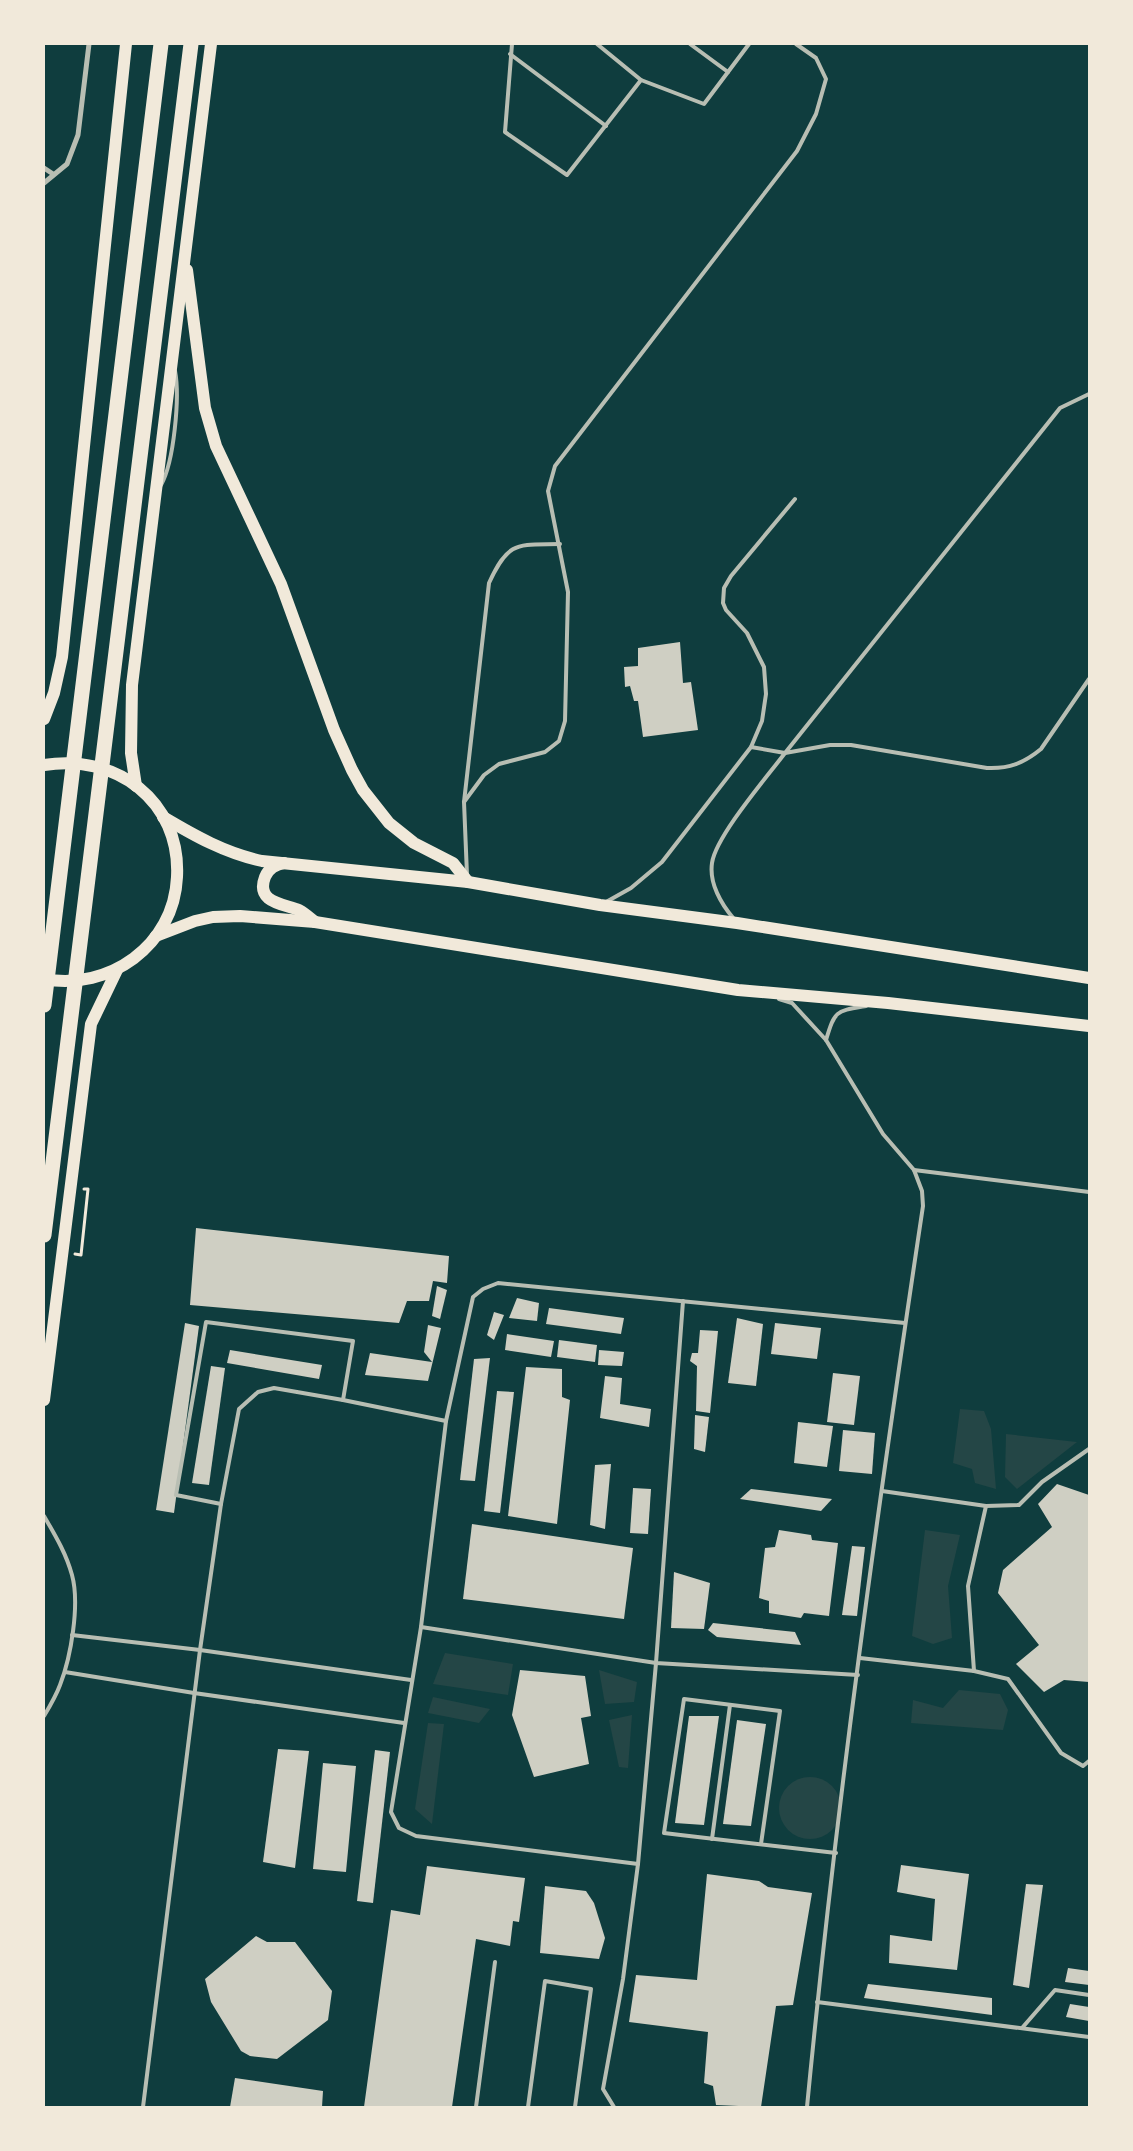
<svg xmlns="http://www.w3.org/2000/svg" width="1133" height="2151" font-family="'Playfair Display',serif">
  <rect width="100%" height="100%" fill="#0f3d3e"/>
  <g fill="#244646">
    <path d="M 960,1409 L 984,1411 L 991,1429 L 996,1489 L 975,1483 L 972,1469 L 953,1463 Z"/>
    <path d="M 1006,1434 L 1077,1442 L 1017,1489 L 1005,1477 Z"/>
    <path d="M 925,1530 L 960,1535 L 948,1586 L 952,1638 L 933,1644 L 912,1636 Z"/>
    <path d="M 445,1653 L 513,1664 L 508,1695 L 433,1684 Z"/>
    <path d="M 599,1670 L 637,1682 L 634,1702 L 605,1704 Z"/>
    <path d="M 959,1690 L 1000,1694 L 1008,1710 L 1003,1730 L 911,1723 L 913,1700 L 943,1708 Z"/>
    <path d="M 433,1697 L 490,1709 L 479,1723 L 428,1713 Z"/>
    <path d="M 632,1715 L 628,1768 L 619,1767 L 609,1720 Z"/>
    <path d="M 428,1723 L 444,1724 L 432,1824 L 415,1809 Z"/>
    <circle cx="810" cy="1808" r="31"/>
  </g>
  <g fill="#cfcfc3">
    <path d="M 680,642 L 683,683 L 691,682 L 698,730 L 643,737 L 638,701 L 634,701 L 630,686 L 625,687 L 624,667 L 638,666 L 638,648 Z"/>
    <path d="M 196,1228 L 449,1256 L 447,1283 L 433,1281 L 429,1301 L 407,1301 L 399,1323 L 190,1305 Z"/>
    <path d="M 437,1286 L 447,1290 L 440,1319 L 432,1316 Z"/>
    <path d="M 517,1298 L 539,1303 L 537,1321 L 509,1318 Z"/>
    <path d="M 549,1308 L 624,1318 L 621,1334 L 546,1324 Z"/>
    <path d="M 494,1312 L 504,1315 L 494,1340 L 487,1335 Z"/>
    <path d="M 737,1318 L 763,1324 L 756,1386 L 728,1383 Z"/>
    <path d="M 185,1323 L 199,1326 L 174,1513 L 156,1510 Z"/>
    <path d="M 775,1323 L 821,1328 L 817,1359 L 771,1354 Z"/>
    <path d="M 428,1325 L 441,1328 L 428,1381 L 365,1375 L 370,1353 L 432,1362 L 424,1352 Z"/>
    <path d="M 700,1330 L 718,1331 L 710,1413 L 696,1411 L 697,1366 L 690,1361 L 692,1353 L 698,1353 Z"/>
    <path d="M 507,1334 L 554,1341 L 551,1357 L 505,1350 Z"/>
    <path d="M 559,1340 L 597,1345 L 595,1362 L 557,1357 Z"/>
    <path d="M 230,1350 L 322,1365 L 319,1379 L 227,1363 Z"/>
    <path d="M 599,1350 L 624,1352 L 622,1366 L 598,1365 Z"/>
    <path d="M 490,1358 L 475,1481 L 460,1480 L 474,1359 Z"/>
    <path d="M 211,1366 L 225,1368 L 209,1485 L 192,1483 Z"/>
    <path d="M 526,1367 L 562,1369 L 562,1397 L 570,1400 L 557,1524 L 508,1516 Z"/>
    <path d="M 833,1373 L 860,1376 L 854,1425 L 827,1422 Z"/>
    <path d="M 605,1376 L 622,1378 L 620,1404 L 651,1409 L 649,1427 L 600,1418 Z"/>
    <path d="M 497,1391 L 514,1392 L 500,1513 L 484,1511 Z"/>
    <path d="M 695,1415 L 709,1417 L 705,1452 L 694,1449 Z"/>
    <path d="M 798,1422 L 833,1426 L 827,1467 L 794,1463 Z"/>
    <path d="M 843,1430 L 875,1433 L 872,1474 L 839,1471 Z"/>
    <path d="M 611,1464 L 605,1529 L 590,1525 L 595,1465 Z"/>
    <path d="M 1057,1484 L 1089,1495 L 1089,1682 L 1064,1680 L 1044,1692 L 1016,1664 L 1039,1645 L 998,1593 L 1003,1570 L 1052,1527 L 1038,1504 Z"/>
    <path d="M 633,1488 L 651,1489 L 648,1534 L 630,1533 Z"/>
    <path d="M 751,1489 L 832,1499 L 821,1511 L 740,1499 Z"/>
    <path d="M 472,1524 L 633,1548 L 624,1619 L 463,1599 Z"/>
    <path d="M 779,1530 L 811,1535 L 812,1540 L 838,1543 L 829,1616 L 804,1613 L 801,1618 L 769,1613 L 769,1601 L 759,1598 L 765,1548 L 775,1547 Z"/>
    <path d="M 852,1546 L 865,1547 L 857,1616 L 842,1615 Z"/>
    <path d="M 674,1572 L 710,1583 L 704,1629 L 671,1628 Z"/>
    <path d="M 713,1623 L 795,1632 L 801,1645 L 717,1637 L 708,1630 Z"/>
    <path d="M 520,1670 L 585,1676 L 591,1716 L 581,1718 L 589,1764 L 534,1777 L 512,1715 Z"/>
    <path d="M 689,1716 L 719,1716 L 704,1825 L 675,1823 Z"/>
    <path d="M 737,1720 L 766,1724 L 751,1826 L 723,1824 Z"/>
    <path d="M 278,1749 L 309,1751 L 295,1868 L 263,1862 Z"/>
    <path d="M 375,1750 L 390,1752 L 373,1903 L 357,1901 Z"/>
    <path d="M 323,1763 L 356,1766 L 346,1872 L 313,1869 Z"/>
    <path d="M 901,1865 L 969,1874 L 957,1970 L 889,1963 L 890,1935 L 932,1941 L 935,1899 L 897,1892 Z"/>
    <path d="M 427,1866 L 525,1878 L 519,1922 L 513,1921 L 510,1946 L 476,1939 L 452,2107 L 364,2107 L 391,1910 L 420,1915 Z"/>
    <path d="M 707,1874 L 759,1881 L 768,1887 L 812,1893 L 793,2005 L 776,2006 L 761,2107 L 716,2105 L 713,2086 L 704,2083 L 708,2032 L 629,2022 L 636,1975 L 697,1980 Z"/>
    <path d="M 1026,1884 L 1043,1885 L 1029,1988 L 1013,1985 Z"/>
    <path d="M 545,1886 L 586,1891 L 594,1903 L 605,1938 L 599,1959 L 540,1953 Z"/>
    <path d="M 256,1936 L 267,1942 L 295,1942 L 332,1991 L 328,2020 L 277,2059 L 250,2056 L 241,2051 L 211,2002 L 205,1979 Z"/>
    <path d="M 1068,1968 L 1089,1971 L 1089,1985 L 1065,1982 Z"/>
    <path d="M 868,1984 L 992,1998 L 992,2015 L 864,1998 Z"/>
    <path d="M 1070,2004 L 1089,2007 L 1089,2021 L 1066,2017 Z"/>
    <path d="M 235,2078 L 323,2091 L 322,2107 L 230,2107 Z"/>
  </g>
  <g fill="none" stroke-linecap="round" stroke-linejoin="round">
    <path stroke="#f1e9da" stroke-width="3" d="M 75,1254 L 81,1255 L 88,1189 L 84,1189"/>
    <g stroke="#b8beb3" stroke-width="4">
      <path d="M 512,44 L 505,132 L 567,175 L 641,80"/>
      <path d="M 597,44 L 641,80 L 704,104 L 749,44"/>
      <path d="M 690,44 L 728,72"/>
      <path d="M 510,54 L 606,126"/>
      <path d="M 1089,394 L 1060,408 L 785,753 L 830,745 L 851,745 L 987,768 C 1009,769 1024,763 1041,749 L 1089,679"/>
      <path d="M 161,485 C 174,462 180,397 175,371"/>
      <path d="M 464,802 L 484,775 L 499,764 L 545,752 L 559,741 L 565,721 L 568,592 L 548,491 L 555,466 L 797,151 L 816,114 L 826,79 L 816,58 L 796,44"/>
      <path d="M 467,875 L 464,802 L 489,583 C 509,540 517,545 560,544"/>
      <path d="M 606,902 L 631,888 L 662,862 L 751,747 L 762,721 L 766,694 L 764,667 L 747,633 L 726,610 L 723,603 L 724,588 L 731,576 L 795,499"/>
      <path d="M 734,919 C 721,904 709,883 712,863 C 716,836 767,777 785,753 L 751,747"/>
      <path d="M 779,999 L 792,1003 L 826,1040 L 883,1134 L 914,1170 L 922,1191 L 923,1206 C 878,1506 836,1806 807,2107"/>
      <path d="M 826,1040 C 835,1010 836,1011 866,1006"/>
      <path d="M 914,1170 L 1089,1192"/>
      <path d="M 882,1491 L 986,1506 L 1019,1505 L 1042,1482 L 1089,1449"/>
      <path d="M 221,1504 L 176,1495 L 206,1322 L 353,1341 L 343,1400"/>
      <path d="M 44,1516 C 55,1535 66,1553 72,1575 C 80,1604 71,1657 60,1685 C 56,1696 50,1706 44,1716"/>
      <path d="M 421,1627 L 656,1663 L 858,1675"/>
      <path d="M 72,1635 L 200,1650 L 411,1680"/>
      <path d="M 860,1658 L 974,1671 L 1008,1679 L 1061,1753 L 1083,1766 L 1089,1761"/>
      <path d="M 974,1671 L 968,1586 L 986,1506"/>
      <path d="M 65,1672 L 194,1693 L 404,1723"/>
      <path d="M 712,1839 L 730,1705"/>
      <path d="M 761,1844 L 780,1711 L 684,1699 L 664,1833 C 721,1840 778,1846 836,1853"/>
      <path d="M 638,1864 L 416,1836 L 399,1828 L 391,1812 L 421,1627 L 446,1421 L 473,1297 L 483,1289 L 498,1283 L 905,1323"/>
      <path d="M 817,2002 L 1089,2037"/>
      <path d="M 1022,2028 L 1055,1990 L 1089,1995"/>
      <path d="M 143,2107 L 200,1650 L 221,1504 L 239,1409 L 258,1392 L 274,1388 L 343,1400 L 446,1421"/>
      <path d="M 476,2107 L 495,1962"/>
      <path d="M 528,2107 L 545,1981 L 591,1989 L 575,2107"/>
      <path d="M 614,2107 L 603,2089 L 623,1979 L 638,1864 L 656,1663 L 683,1301"/>
    </g>
    <g stroke="#b8beb3" stroke-width="5">
      <path d="M 44,168 L 53,174"/>
      <path d="M 44,183 L 67,164 L 78,135 L 89,44"/>
    </g>
    <g stroke="#f1e9da" stroke-width="12">
      <path d="M 187,270 L 205,408 L 216,446 L 281,584 L 334,730 L 352,770 L 363,790 L 389,823 L 414,843 L 453,863 L 468,882"/>
      <path d="M 44,719 L 54,693 L 62,657 L 126,44"/>
      <path d="M 44,765 C 116,753 181,801 177,877 C 174,946 109,991 44,979"/>
      <path d="M 136,786 L 131,753 L 132,685 L 211,44"/>
      <path d="M 163,817 C 195,836 225,853 262,861 L 468,882 L 600,905 L 737,923 L 1089,978"/>
      <path d="M 284,863 C 276,864 268,869 265,877 C 255,903 284,904 299,910 C 305,913 310,918 315,922"/>
      <path d="M 156,936 L 195,921 L 213,917 L 240,916 L 315,922 L 738,990 L 888,1003 L 1089,1026"/>
      <path d="M 44,1400 L 91,1024 L 117,970"/>
    </g>
    <g stroke="#f1e9da" stroke-width="15">
      <path d="M 44,1005 L 161,44"/>
      <path d="M 44,1235 L 191,44"/>
    </g>
  </g>
  <rect width="1133" height="2151" fill="none" stroke="#f1e9da" stroke-width="90"/>
</svg>
